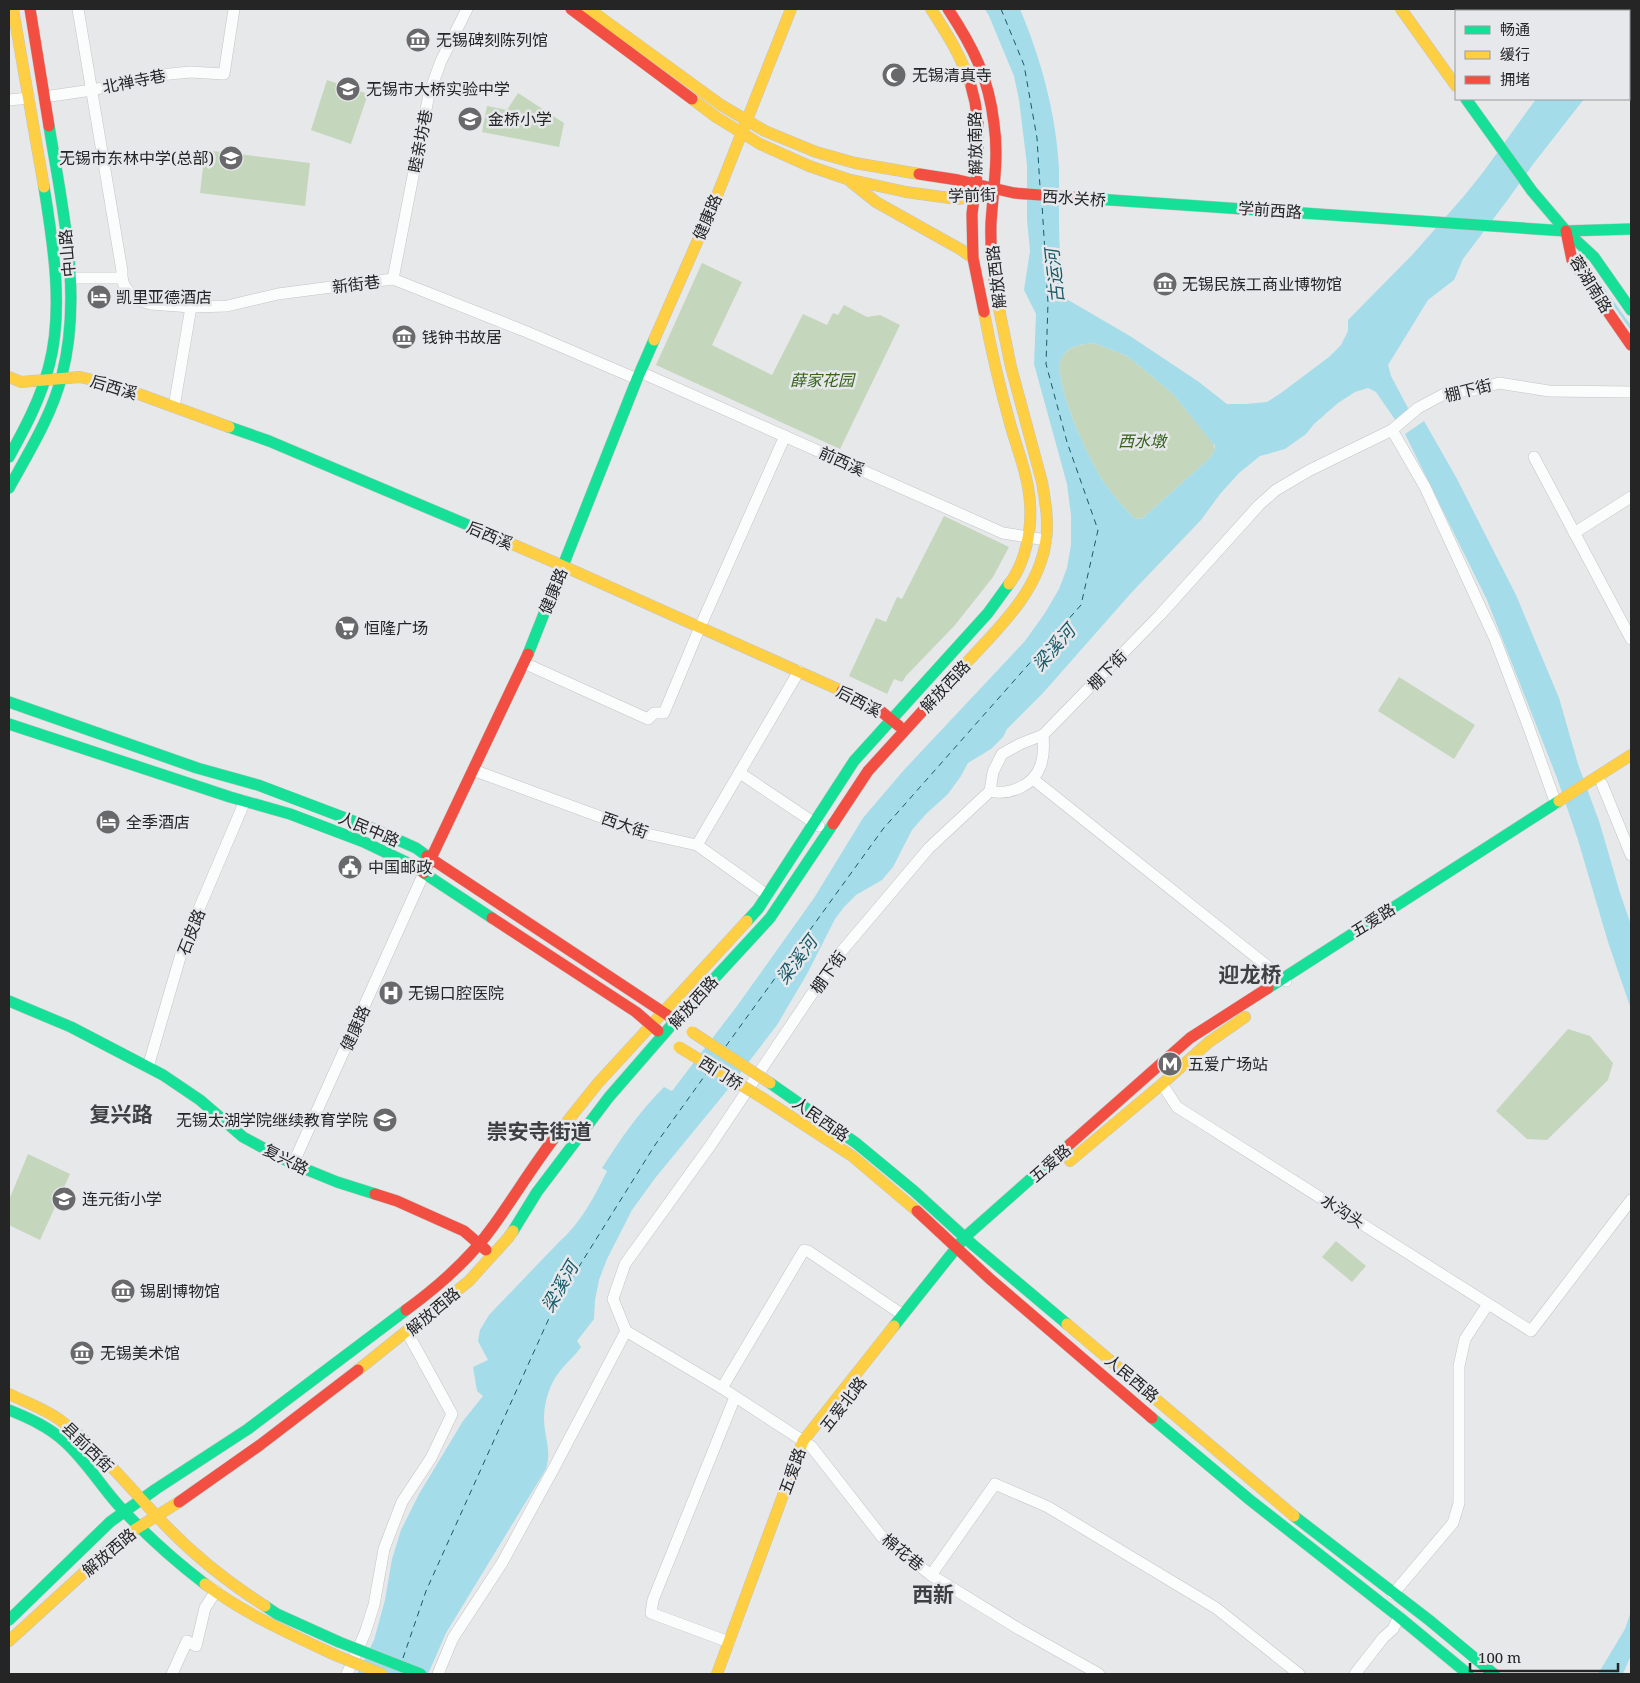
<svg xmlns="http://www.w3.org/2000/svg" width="1640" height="1683" font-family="'Noto Serif','Noto Sans SC',serif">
  <rect width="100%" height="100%" fill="#e7e8ea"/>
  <g fill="#c4d6bc">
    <path d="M 327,80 L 368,94 L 351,144 L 311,130 Z"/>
    <path d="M 518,93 L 564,123 L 559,147 L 482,132 L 487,106 L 507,110 Z"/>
    <path d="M 205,150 L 310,163 L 305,206 L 200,193 Z"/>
    <path d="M 702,263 L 742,282 L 712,345 L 772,375 L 803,314 L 827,325 L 833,313 L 838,315 L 844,305 L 867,317 L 880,315 L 900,325 L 840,449 L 656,365 Z"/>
    <path d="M 1094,343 L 1127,356 L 1141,367 L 1173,394 L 1213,443 L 1215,449 L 1211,457 L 1143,518 L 1135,519 C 1123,507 1112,494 1103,481 C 1090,461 1048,375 1063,355 C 1071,345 1083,344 1094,343 Z"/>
    <path d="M 944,516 L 1009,547 L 993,577 L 955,625 L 906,676 L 902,682 L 894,679 L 887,694 L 849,676 L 876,618 L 886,622 L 897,597 L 902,599 Z"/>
    <path d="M 1399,677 L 1475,725 L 1454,759 L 1378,711 Z"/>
    <path d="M 1568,1029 L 1590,1036 L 1613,1063 L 1608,1080 L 1547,1140 L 1527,1139 L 1496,1111 Z"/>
    <path d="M 28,1154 L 70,1174 L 40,1240 L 9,1225 L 9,1200 Z"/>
    <path d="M 1336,1241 L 1366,1266 L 1352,1282 L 1322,1257 Z"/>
  </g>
  <g fill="#a4dde9" fill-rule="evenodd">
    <path d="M 985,9 L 1020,9 C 1041,59 1056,113 1059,168 C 1059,185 1059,203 1059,221 C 1059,247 1061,272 1063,297 L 1130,336 L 1199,382 L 1227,404 L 1245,404 L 1267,402 L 1281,393 L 1329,357 L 1341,345 L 1348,331 L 1348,320 L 1413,254 L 1464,196 L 1484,171 L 1536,99 L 1584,99 L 1534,163 L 1509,198 L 1463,259 L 1454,280 L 1428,300 L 1388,365 L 1391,376 L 1409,410 L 1396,421 L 1376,392 L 1368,388 L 1355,392 L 1338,403 L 1314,424 L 1306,434 L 1285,449 L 1260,456 L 1239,473 L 1220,494 L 1201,520 L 1132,592 L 1043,693 L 1007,729 L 1003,737 L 991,749 L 968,763 L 961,776 L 948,794 L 926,814 L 912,830 L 893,867 L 882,880 L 856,895 L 844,907 L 835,919 L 807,974 L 777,1025 L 725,1093 L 656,1177 L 632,1210 L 607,1259 L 599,1280 L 595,1300 L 594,1319 L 577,1341 L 581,1347 C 575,1356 567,1362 560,1371 C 550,1383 544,1402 544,1418 C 544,1437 552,1450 546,1469 L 446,1633 L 428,1674 L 357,1674 L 374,1640 L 385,1600 L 392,1559 L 401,1530 L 419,1494 L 463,1421 L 483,1396 L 477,1391 L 473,1367 L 488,1360 L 478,1341 L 480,1330 L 489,1315 L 559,1242 C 580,1224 595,1196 607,1171 L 602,1168 C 621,1138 639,1112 664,1087 L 672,1091 L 737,1006 L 814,898 L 863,818 L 903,771 L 1025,641 L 1045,613 L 1059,589 L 1067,568 L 1071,545 L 1071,515 L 1067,484 L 1034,364 L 1036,314 L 1024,290 L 1030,251 L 1027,220 L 1027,165 L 1019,100 L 1014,76 L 989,16 ZM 1094,343 L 1127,356 L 1141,367 L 1173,394 L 1215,446 L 1215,449 L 1211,457 L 1143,518 L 1135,519 C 1123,507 1112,494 1103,481 C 1090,461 1048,375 1063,355 C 1070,345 1083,344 1094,343 Z"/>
    <path d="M 1424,421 L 1456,477 L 1516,595 L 1559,698 L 1578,764 L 1600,824 L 1620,893 L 1631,925 L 1631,1009 L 1608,942 L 1578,840 L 1557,778 L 1487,600 L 1405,434 Z"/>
    <path d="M 1631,1611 L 1631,1655 L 1623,1674 L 1598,1674 L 1625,1629 Z"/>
  </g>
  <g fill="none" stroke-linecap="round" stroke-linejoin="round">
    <path stroke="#a4dde9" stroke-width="3" d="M 1589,269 L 1631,328"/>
    <g stroke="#175b68" stroke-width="1" stroke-dasharray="6 5" stroke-linecap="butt">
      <path d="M 1001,9 L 1024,65 L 1037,138 L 1040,187"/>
      <path d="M 726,1046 L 883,829 L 1081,605 L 1098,530 L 1067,442 L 1046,364 L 1048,303 L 1042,204"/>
      <path d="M 403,1658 L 426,1591 L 555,1305 L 655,1145 L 706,1074"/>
    </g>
    <defs>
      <g id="street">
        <path d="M 78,9 L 122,271 L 122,278"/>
        <path d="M 44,97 L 92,90 L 160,75 L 190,72 L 224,74 L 234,9"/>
        <path d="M 9,100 L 29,98"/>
        <path d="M 70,278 L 122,278 L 124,285 L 134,299 L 151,304 L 191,307 L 227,306 L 278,294 L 393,279 L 527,332 L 637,379"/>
        <path d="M 393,279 L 429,94 L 441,61 L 467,9"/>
        <path d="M 640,372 L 1003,533 L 1046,540"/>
        <path d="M 174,407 L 191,307"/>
        <path d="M 1392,430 L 1425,487 L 1495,639 L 1529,728 L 1556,804"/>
        <path d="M 1534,457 L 1631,639"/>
        <path d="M 1574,533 L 1631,497"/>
        <path d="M 524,663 L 648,719 L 654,713 L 664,713 L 700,627 L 785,436"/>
        <path d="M 473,770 L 647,834 L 697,845 L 767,895"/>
        <path d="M 740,773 L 819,826"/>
        <path d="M 1033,779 L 1286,981"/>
        <path d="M 1602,784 L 1631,855"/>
        <path d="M 990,791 C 1001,794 1011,792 1021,787 C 1042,777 1045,757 1043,735"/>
        <path d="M 697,845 L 799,671"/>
        <path d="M 148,1067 L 184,944 L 245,801"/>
        <path d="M 1162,1084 L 1177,1107 L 1531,1331 L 1631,1200"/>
        <path d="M 293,1164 L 424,873"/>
        <path d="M 626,1331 L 722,1388 L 811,1446 L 882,1537 L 931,1575 L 1019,1629 L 1099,1674"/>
        <path d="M 722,1388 L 804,1250 L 808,1251 L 903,1315"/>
        <path d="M 931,1575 L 995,1484 L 1048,1507 L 1216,1608 L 1299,1674"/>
        <path d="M 1393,1594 L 1453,1523 L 1459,1503 L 1459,1366 L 1465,1339 L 1488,1304"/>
        <path d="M 729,1642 L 651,1613 L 653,1600 L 735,1397"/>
        <path d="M 172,1674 L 187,1641 L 196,1646 L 205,1608 L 216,1591"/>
        <path d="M 347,1674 L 365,1633 L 374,1605 L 384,1549 L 402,1502 L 431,1458 L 452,1414 L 407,1332"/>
        <path d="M 438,1674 L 453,1638 L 502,1563 L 555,1466 L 626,1331 L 613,1299 L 625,1264 L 710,1146 L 836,958 L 929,848 L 990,791 L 993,772 L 1002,754 L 1020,744 L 1043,735 L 1160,615 L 1259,505 L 1276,490 L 1310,470 L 1392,430 L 1418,408 L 1446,393 L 1475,390 L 1499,383 L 1549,391 L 1631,392"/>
        <path d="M 1355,1674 L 1383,1638 L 1393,1629 L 1399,1617"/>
      </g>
      <g id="fast">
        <path d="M 1466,99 L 1532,191 L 1566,231 L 1594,257 L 1631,310"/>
        <path d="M 1096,199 L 1566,231 L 1631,229"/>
        <path d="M 229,427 L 269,441 L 475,528"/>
        <path d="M 9,457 C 25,428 41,398 49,366 C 64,310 53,243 44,187"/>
        <path d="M 9,488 C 29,452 52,415 62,375 C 83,294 62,206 49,126"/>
        <path d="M 528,654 L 637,379 L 654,340"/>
        <path d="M 9,702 L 197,768 L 258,785 L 369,827 L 416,848 L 427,856"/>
        <path d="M 9,724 L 230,797 L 290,814 L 364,842 L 410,864 L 492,918"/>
        <path d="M 747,921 L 758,909 L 854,761 L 988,613 L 1009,584"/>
        <path d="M 1268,988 L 1559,801"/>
        <path d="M 9,1001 L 71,1027 L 163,1075 L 200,1100 L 243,1137 L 293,1164 L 337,1182 L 375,1194"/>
        <path d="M 770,1083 L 856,1143 L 914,1191 L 972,1244 L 1067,1324"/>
        <path d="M 513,1231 L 537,1192 L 609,1097 L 676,1020 L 770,918 L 833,824"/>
        <path d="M 894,1326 L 965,1237 L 1070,1144"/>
        <path d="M 9,1410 C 29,1418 49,1427 65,1442 C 86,1461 101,1486 120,1507 C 146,1535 175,1561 205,1584"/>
        <path d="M 1152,1418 L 1250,1500 L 1399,1617 L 1468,1674"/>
        <path d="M 1294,1516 L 1429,1620 L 1494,1674"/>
        <path d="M 265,1606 L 277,1614 L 339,1642"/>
        <path d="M 9,1620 L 110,1522 L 156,1489 L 248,1429 L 406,1310"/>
      </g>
      <g id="slow">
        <path d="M 13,9 L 44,187"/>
        <path d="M 589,9 L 721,105 L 765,131 L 816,152 L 855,163 L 919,174"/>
        <path d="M 931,9 C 947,34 962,57 971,86"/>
        <path d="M 1401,9 L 1456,86"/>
        <path d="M 692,99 L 716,117 L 760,144 L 809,166 L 847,179 L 906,192 L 957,199 L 984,196"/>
        <path d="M 851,182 L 876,202 L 960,249 L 973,258"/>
        <path d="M 984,312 C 991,350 1000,388 1011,427 C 1018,451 1029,479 1030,504 C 1032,530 1025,564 1009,584"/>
        <path d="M 654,340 L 712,208 L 791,9"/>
        <path d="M 9,377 L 21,382 L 80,377 L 114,385 L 229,427"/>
        <path d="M 475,528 L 563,566 L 842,691"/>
        <path d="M 958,672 C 993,633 1039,594 1046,540 C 1049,521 1045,500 1042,482 L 1011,367 L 997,299"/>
        <path d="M 1559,801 L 1631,755"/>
        <path d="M 764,1099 L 852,1156 L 917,1211"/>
        <path d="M 562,1128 L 598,1083 L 747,921"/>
        <path d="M 1070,1161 L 1162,1084 L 1209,1042 L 1245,1017"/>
        <path d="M 1067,1324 L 1294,1516"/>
        <path d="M 358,1370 L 469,1281 L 508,1238 L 513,1231"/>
        <path d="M 9,1394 C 25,1402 45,1409 60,1420 C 101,1450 132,1491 167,1527 C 197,1558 229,1583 265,1606"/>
        <path d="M 205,1584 C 245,1614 290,1634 335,1655"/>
        <path d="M 9,1641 L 123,1537 L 179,1502"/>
        <path d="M 717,1674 L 803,1441 L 894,1326"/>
      </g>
      <g id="jam">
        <path d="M 30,9 L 49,126"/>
        <path d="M 571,9 L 692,99"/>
        <path d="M 948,9 C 973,47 989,78 994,124 C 999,157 993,191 991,223 C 990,249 993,274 997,299"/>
        <path d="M 971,86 L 975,102 L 978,123 L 978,166 L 972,214 L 973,258 L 984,312"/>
        <path d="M 919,174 L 958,180 L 1014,193 L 1096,199"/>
        <path d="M 1566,231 L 1572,260 L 1631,345"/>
        <path d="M 842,691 L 877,708 L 899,726"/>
        <path d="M 833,824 L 868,771 L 958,672"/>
        <path d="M 427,856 L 672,1018"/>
        <path d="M 424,873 L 528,654"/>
        <path d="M 492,918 L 636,1012 L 658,1031"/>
        <path d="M 1070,1144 L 1190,1038 L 1268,988"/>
        <path d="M 375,1194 L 397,1201 L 464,1231 L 486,1250"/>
        <path d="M 917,1211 L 990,1279 L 1152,1418"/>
        <path d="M 406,1310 C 439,1286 470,1259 494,1225 C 517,1193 537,1159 562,1128"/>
        <path d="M 179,1502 L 260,1445 L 358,1370"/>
      </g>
    </defs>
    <use href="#street" stroke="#c3c4c6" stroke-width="12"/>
    <use href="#fast" stroke="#c3c4c6" stroke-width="12"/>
    <use href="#slow" stroke="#c3c4c6" stroke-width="12"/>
    <use href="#jam" stroke="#c3c4c6" stroke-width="12"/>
    <use href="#street" stroke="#fbfcfc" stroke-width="11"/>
    <use href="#fast" stroke="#16e098" stroke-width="11"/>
    <use href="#slow" stroke="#ffcf43" stroke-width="11"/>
    <use href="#jam" stroke="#f24e42" stroke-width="11"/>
    <defs>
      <path id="fast-bridge" d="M 339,1642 L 421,1674"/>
      <g id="slow-bridge">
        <path d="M 692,1032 L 770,1083"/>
        <path d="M 679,1047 L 764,1099"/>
        <path d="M 335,1655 L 382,1674"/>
      </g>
    </defs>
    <use href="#fast-bridge" stroke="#c3c4c6" stroke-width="12" stroke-linecap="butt"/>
    <use href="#slow-bridge" stroke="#c3c4c6" stroke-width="12" stroke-linecap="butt"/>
    <use href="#fast-bridge" stroke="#16e098" stroke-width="11"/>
    <use href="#slow-bridge" stroke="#ffcf43" stroke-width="11"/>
  </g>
  <defs>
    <symbol id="museum-disc" viewBox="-11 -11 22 22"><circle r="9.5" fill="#69696b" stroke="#e6e8eb"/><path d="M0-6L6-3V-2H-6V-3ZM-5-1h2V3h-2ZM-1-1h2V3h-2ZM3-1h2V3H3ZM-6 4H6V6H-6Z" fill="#fff"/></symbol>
    <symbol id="mosque-disc" viewBox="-11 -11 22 22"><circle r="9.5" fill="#69696b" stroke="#e6e8eb"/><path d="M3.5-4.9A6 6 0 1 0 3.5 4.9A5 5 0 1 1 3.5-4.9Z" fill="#fff"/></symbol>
    <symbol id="school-disc" viewBox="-11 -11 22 22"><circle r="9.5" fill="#69696b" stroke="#e6e8eb"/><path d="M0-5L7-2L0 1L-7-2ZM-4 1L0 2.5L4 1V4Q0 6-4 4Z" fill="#fff"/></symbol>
    <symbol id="hotel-disc" viewBox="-11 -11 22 22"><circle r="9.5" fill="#69696b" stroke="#e6e8eb"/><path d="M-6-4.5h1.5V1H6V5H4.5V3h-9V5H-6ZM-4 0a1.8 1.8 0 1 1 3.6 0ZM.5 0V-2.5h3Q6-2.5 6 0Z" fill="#fff"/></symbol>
    <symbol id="supermarket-disc" viewBox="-11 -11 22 22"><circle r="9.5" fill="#69696b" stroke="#e6e8eb"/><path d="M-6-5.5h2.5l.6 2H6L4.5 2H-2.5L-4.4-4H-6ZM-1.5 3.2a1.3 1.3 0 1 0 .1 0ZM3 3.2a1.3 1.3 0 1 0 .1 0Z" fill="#fff"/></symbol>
    <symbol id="civic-disc" viewBox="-11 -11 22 22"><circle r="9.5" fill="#69696b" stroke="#e6e8eb"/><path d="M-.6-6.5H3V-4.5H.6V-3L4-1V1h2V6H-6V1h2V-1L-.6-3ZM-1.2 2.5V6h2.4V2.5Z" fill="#fff"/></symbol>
    <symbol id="hospital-disc" viewBox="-11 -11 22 22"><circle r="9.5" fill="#69696b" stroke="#e6e8eb"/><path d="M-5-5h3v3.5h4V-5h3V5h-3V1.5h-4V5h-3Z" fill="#fff"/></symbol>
    <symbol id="metro-disc" viewBox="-11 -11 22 22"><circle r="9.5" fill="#69696b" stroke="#e6e8eb"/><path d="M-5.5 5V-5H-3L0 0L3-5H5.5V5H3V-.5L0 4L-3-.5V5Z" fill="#fff"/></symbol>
    <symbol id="university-disc" viewBox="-11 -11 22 22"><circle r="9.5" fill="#69696b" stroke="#e6e8eb"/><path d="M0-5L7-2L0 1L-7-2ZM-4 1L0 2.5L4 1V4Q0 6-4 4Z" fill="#fff"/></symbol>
  </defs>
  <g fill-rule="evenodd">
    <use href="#museum-disc" x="404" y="26" width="28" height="28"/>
    <use href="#mosque-disc" x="880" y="61" width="28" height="28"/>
    <use href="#school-disc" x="334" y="75" width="28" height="28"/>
    <use href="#school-disc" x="456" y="105" width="28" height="28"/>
    <use href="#school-disc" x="217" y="144" width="28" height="28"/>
    <use href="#museum-disc" x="1151" y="270" width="28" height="28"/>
    <use href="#hotel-disc" x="85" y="283" width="28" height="28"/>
    <use href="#museum-disc" x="390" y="323" width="28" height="28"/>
    <use href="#supermarket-disc" x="333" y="614" width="28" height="28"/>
    <use href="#hotel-disc" x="94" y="808" width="28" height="28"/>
    <use href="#civic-disc" x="336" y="853" width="28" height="28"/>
    <use href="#hospital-disc" x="377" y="979" width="28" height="28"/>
    <use href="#metro-disc" x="1156" y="1050" width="28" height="28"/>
    <use href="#university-disc" x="371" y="1106" width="28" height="28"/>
    <use href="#school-disc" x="50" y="1185" width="28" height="28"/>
    <use href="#museum-disc" x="109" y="1277" width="28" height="28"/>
    <use href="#museum-disc" x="68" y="1339" width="28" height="28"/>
  </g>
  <g text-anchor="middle" stroke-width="5" stroke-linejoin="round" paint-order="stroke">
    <g font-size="16" fill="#252526" stroke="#e6e8eb" text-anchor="start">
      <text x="436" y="46">无锡碑刻陈列馆</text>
      <text x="912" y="81">无锡清真寺</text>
      <text x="366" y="95">无锡市大桥实验中学</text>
      <text x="488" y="125">金桥小学</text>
      <text x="214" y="164" text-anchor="end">无锡市东林中学(总部)</text>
      <text x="1182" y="290">无锡民族工商业博物馆</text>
      <text x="116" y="303">凯里亚德酒店</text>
      <text x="422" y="343">钱钟书故居</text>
      <text x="364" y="634">恒隆广场</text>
      <text x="126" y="828">全季酒店</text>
      <text x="368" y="873">中国邮政</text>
      <text x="408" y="999">无锡口腔医院</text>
      <text x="1188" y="1070">五爱广场站</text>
      <text x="368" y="1126" text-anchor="end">无锡太湖学院继续教育学院</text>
      <text x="82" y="1205">连元街小学</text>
      <text x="140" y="1297">锡剧博物馆</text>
      <text x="100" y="1359">无锡美术馆</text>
    </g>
    <g font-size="16" fill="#252526" stroke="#e6e8eb">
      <text transform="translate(134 81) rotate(-11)" y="6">北禅寺巷</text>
      <text transform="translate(420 141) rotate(-79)" y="6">睦亲坊巷</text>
      <text transform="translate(975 143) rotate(-91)" y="6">解放南路</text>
      <text transform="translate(972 195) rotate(-2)" y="6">学前街</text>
      <text transform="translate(1074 198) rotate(4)" y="6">西水关桥</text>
      <text transform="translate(1270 210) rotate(4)" y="6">学前西路</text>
      <text transform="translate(707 217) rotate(-67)" y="6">健康路</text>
      <text transform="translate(67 253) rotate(-95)" y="6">中山路</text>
      <text transform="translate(996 277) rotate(-97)" y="6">解放西路</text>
      <text transform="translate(356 284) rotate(-7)" y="6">新街巷</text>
      <text transform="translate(1591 284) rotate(58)" y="6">蓉湖南路</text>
      <text transform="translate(114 387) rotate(17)" y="6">后西溪</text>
      <text transform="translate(1468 390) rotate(-14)" y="6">棚下街</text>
      <text transform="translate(842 461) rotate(24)" y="6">前西溪</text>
      <text transform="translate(490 535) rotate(23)" y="6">后西溪</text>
      <text transform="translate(553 591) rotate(-68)" y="6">健康路</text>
      <text transform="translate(1107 670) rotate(-46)" y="6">棚下街</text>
      <text transform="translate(945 686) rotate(-47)" y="6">解放西路</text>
      <text transform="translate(859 701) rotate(28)" y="6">后西溪</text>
      <text transform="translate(625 825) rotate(19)" y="6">西大街</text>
      <text transform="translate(369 829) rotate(23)" y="6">人民中路</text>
      <text transform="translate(1373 920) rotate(-32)" y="6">五爱路</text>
      <text transform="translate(191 932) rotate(-69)" y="6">石皮路</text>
      <text transform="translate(828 972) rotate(-55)" y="6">棚下街</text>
      <text transform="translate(693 1002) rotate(-48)" y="6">解放西路</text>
      <text transform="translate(355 1028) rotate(-66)" y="6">健康路</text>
      <text transform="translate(721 1073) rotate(32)" y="6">西门桥</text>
      <text transform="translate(821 1119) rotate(35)" y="6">人民西路</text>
      <text transform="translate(286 1159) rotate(27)" y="6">复兴路</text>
      <text transform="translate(1050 1163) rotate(-41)" y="6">五爱路</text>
      <text transform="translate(1343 1211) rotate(32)" y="6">水沟头</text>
      <text transform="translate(433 1311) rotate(-40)" y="6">解放西路</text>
      <text transform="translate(1132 1378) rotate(40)" y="6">人民西路</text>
      <text transform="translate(843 1404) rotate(-52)" y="6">五爱北路</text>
      <text transform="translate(88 1447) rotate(44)" y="6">县前西街</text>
      <text transform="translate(792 1471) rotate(-70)" y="6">五爱路</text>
      <text transform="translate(109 1552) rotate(-40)" y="6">解放西路</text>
      <text transform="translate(903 1552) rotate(39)" y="6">棉花巷</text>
    </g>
    <g font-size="16" font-style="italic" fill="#36621a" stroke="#e6e8eb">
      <text x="822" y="386">薛家花园</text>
      <text x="1142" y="447">西水墩</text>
    </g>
    <g font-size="18" font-style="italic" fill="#175b68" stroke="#e6e8eb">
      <text transform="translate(1055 276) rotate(-96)" y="6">古运河</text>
      <text transform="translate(1054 648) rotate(-49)" y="6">梁溪河</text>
      <text transform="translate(797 960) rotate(-53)" y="6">梁溪河</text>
      <text transform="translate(560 1287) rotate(-60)" y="6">梁溪河</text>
    </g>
    <g font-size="21" font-weight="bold" fill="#3e4042" stroke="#e6e8eb">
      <text x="1250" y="982">迎龙桥</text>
      <text x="121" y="1122">复兴路</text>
      <text x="539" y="1139">崇安寺街道</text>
      <text x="933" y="1602">西新</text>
    </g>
  </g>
  <rect width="1640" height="1683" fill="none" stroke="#252526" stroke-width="20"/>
  <rect x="1455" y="10" width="175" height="90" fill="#e6e8eb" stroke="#999a9c"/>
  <rect x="1465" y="26" width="25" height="8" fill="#16e098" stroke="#999a9c"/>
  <text x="1500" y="35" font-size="15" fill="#252526">畅通</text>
  <rect x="1465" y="51" width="25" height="8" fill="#ffcf43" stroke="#999a9c"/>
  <text x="1500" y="60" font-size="15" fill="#252526">缓行</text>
  <rect x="1465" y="76" width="25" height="8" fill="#f24e42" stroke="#999a9c"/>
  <text x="1500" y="85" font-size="15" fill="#252526">拥堵</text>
  <path d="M1470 1663v8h148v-8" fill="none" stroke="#252526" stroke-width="2.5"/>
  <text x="1478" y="1663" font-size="15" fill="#252526" stroke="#e6e8eb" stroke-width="4" paint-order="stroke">100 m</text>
</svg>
